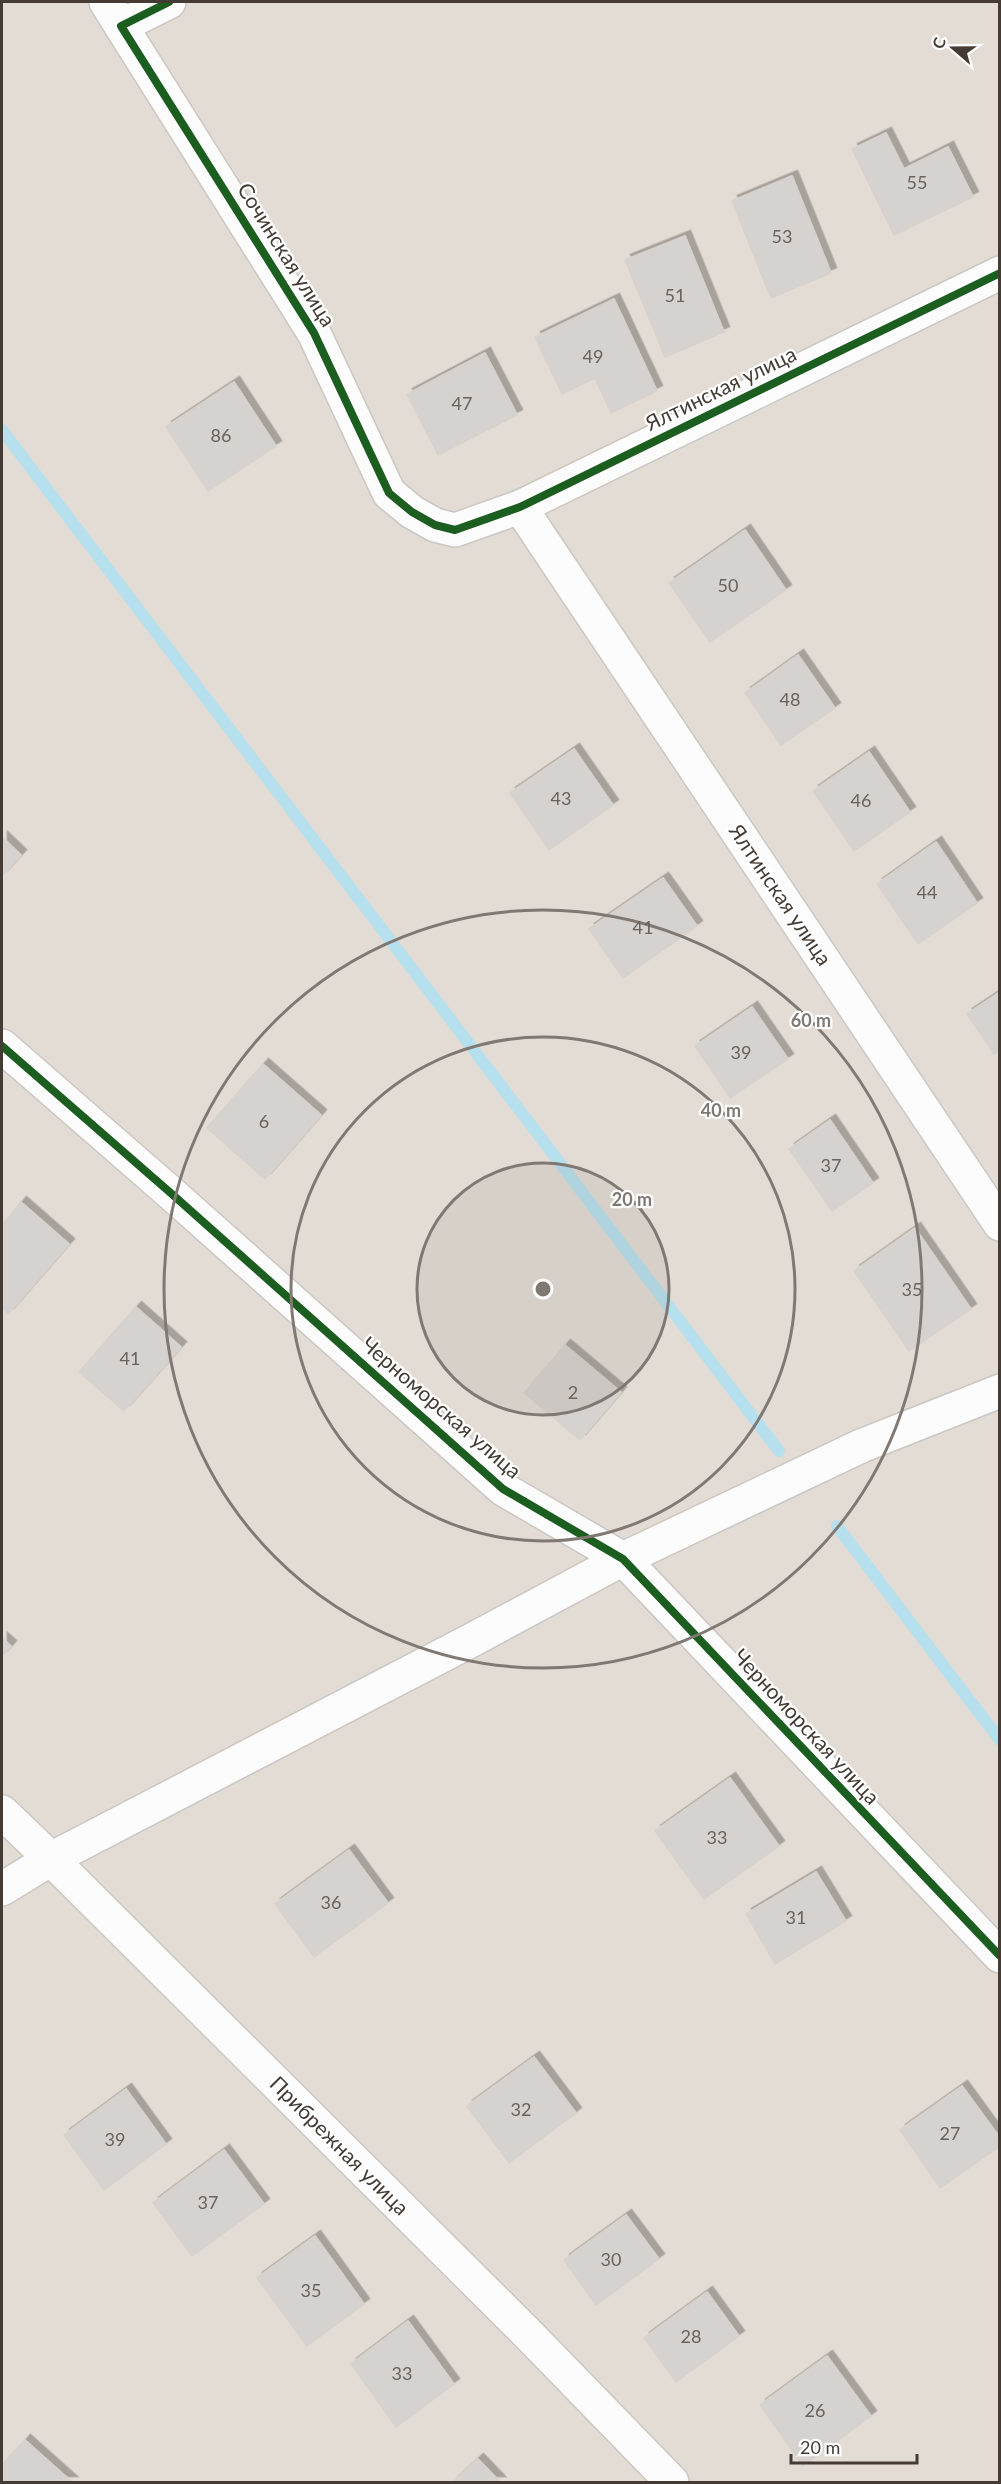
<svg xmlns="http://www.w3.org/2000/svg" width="1001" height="2484" font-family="Lato,sans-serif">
  <defs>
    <filter id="shadow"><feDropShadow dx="5.5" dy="-5.5" stdDeviation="0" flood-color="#0004"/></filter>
  </defs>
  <rect width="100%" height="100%" fill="#eeebe8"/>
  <rect fill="#e3dcd4" x="2" y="2" width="997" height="2480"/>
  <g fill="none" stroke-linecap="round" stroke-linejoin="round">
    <g stroke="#b6e0ee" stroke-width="12">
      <path d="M 2,430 L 779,1451"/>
      <path d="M 837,1526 L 1000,1740"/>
    </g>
  </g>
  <g fill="#d6d2cf" stroke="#d7d2cd" stroke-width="1.5" filter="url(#shadow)">
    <path d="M 886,133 L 904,169 L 948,147 L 973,197 L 894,235 L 852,149 Z"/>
    <path d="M 792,176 L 831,273 L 771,298 L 732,201 Z"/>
    <path d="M 685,236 L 724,332 L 665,357 L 625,260 Z"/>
    <path d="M 614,299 L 657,391 L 611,413 L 595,378 L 562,394 L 535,337 Z"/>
    <path d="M 485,353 L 517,415 L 438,455 L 407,394 Z"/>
    <path d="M 234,382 L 276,446 L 208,491 L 166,427 Z"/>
    <path d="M 745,530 L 786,590 L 710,642 L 669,583 Z"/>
    <path d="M 798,655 L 835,708 L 781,745 L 745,693 Z"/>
    <path d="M 574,749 L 613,805 L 549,850 L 510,793 Z"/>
    <path d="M 869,752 L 910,812 L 854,851 L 813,791 Z"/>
    <path d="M 2,837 L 21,855 L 2,876 Z"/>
    <path d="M 936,842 L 977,903 L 918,944 L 877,884 Z"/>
    <path d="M 663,878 L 697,926 L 623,978 L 589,929 Z"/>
    <path d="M 1000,992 L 1000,1051 L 994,1054 L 967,1014 Z"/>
    <path d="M 752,1007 L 788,1059 L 730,1098 L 695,1046 Z"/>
    <path d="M 263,1064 L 321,1115 L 265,1179 L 207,1128 Z"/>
    <path d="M 830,1120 L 873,1183 L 832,1211 L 789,1149 Z"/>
    <path d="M 21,1202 L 69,1244 L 8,1314 L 2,1308 L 2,1225 Z"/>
    <path d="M 915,1228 L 971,1309 L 909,1351 L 854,1271 Z"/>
    <path d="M 136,1307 L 181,1347 L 124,1411 L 79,1372 Z"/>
    <path d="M 565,1345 L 621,1392 L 580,1440 L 524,1393 Z"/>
    <path d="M 2,1638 L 11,1646 L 2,1656 Z"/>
    <path d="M 730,1778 L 779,1846 L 704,1899 L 655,1831 Z"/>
    <path d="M 349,1850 L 388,1903 L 314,1957 L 275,1904 Z"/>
    <path d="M 816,1872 L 846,1921 L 775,1964 L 746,1914 Z"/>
    <path d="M 534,2057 L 576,2113 L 509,2163 L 467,2106 Z"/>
    <path d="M 962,2086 L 1000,2138 L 1000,2146 L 940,2188 L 900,2130 Z"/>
    <path d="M 126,2089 L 166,2144 L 104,2190 L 64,2135 Z"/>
    <path d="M 224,2150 L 264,2204 L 192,2256 L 153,2203 Z"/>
    <path d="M 626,2215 L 659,2259 L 596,2305 L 564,2260 Z"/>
    <path d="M 315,2236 L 364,2304 L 307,2346 L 257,2278 Z"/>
    <path d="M 707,2292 L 739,2336 L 676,2382 L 644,2338 Z"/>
    <path d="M 408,2321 L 454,2384 L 396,2427 L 351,2364 Z"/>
    <path d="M 827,2356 L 871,2416 L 803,2466 L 760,2405 Z"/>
    <path d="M 25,2440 L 72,2482 L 2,2482 L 2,2465 Z"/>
    <path d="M 478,2459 L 500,2482 L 453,2482 Z"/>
  </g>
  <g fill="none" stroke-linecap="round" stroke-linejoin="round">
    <defs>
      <g id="minor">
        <path d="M 106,2 L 121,26"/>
        <path d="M 169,2 L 121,26 L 314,333 L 389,493 L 412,512 L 435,525 L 455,530 L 520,507 L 1000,273"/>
        <path d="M 520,507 L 1000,1224"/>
        <path d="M 2,1046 L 173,1195 L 503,1489 L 623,1559 L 1000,1956"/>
        <path d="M 2,1812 L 51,1859 L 529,2335 L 672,2482"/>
        <path d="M 2,1889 L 51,1859 L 470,1641 L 623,1559 L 861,1446 L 1000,1391"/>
      </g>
    </defs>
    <use href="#minor" stroke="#cbc7c4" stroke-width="36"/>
    <use href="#minor" stroke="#fcfcfc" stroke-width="33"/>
    <defs>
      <g id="cycleway">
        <path d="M 169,2 L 121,26 L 314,333 L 389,493 L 412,512 L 435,525 L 455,530 L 520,507 L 1000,273"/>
        <path d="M 2,1046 L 173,1195 L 503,1489 L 623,1559 L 1000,1956"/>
      </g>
    </defs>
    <use href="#cycleway" stroke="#fff" stroke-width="11"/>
    <use href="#cycleway" stroke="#1b5e20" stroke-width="8"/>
  </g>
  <circle cx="543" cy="1289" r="126" fill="#807973" fill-opacity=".12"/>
  <g fill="none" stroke="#807973" stroke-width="3">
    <circle cx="543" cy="1289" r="126"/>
    <circle cx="543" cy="1289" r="252"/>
    <circle cx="543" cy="1289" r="379"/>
  </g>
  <g text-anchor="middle" stroke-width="4.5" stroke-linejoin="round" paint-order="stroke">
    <g font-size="18" fill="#6a625c">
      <text x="917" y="189">55</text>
      <text x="782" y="243">53</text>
      <text x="675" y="302">51</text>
      <text x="593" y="363">49</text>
      <text x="462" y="410">47</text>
      <text x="221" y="442">86</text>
      <text x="728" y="592">50</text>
      <text x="790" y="706">48</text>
      <text x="561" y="805">43</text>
      <text x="861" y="807">46</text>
      <text x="927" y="899">44</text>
      <text x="643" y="934">41</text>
      <text x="741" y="1059">39</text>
      <text x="264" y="1128">6</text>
      <text x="831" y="1172">37</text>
      <text x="912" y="1296">35</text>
      <text x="130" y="1365">41</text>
      <text x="573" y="1399">2</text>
      <text x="717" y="1844">33</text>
      <text x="331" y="1909">36</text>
      <text x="796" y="1924">31</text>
      <text x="521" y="2116">32</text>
      <text x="950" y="2140">27</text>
      <text x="115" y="2146">39</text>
      <text x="208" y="2209">37</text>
      <text x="611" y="2266">30</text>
      <text x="311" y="2297">35</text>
      <text x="691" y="2343">28</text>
      <text x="402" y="2380">33</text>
      <text x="815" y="2417">26</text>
    </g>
    <g font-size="21" fill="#443b34" stroke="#fff">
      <text transform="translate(286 255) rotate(58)" y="7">Сочинская улица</text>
      <text transform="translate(721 389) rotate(-26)" y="7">Ялтинская улица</text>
      <text transform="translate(780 895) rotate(56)" y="7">Ялтинская улица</text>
      <text transform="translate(441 1408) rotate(41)" y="7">Черноморская улица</text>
      <text transform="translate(806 1727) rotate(47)" y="7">Черноморская улица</text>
      <text transform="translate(339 2146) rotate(45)" y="7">Прибрежная улица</text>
    </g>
  </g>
  <circle cx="543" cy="1289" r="9" fill="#807973" stroke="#fff" stroke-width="3"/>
  <g font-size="18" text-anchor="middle" font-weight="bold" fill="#807973" stroke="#fff" stroke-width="4.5" stroke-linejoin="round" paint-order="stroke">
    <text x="811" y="1027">60 m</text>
    <text x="721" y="1117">40 m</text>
    <text x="632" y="1206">20 m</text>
  </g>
  <rect width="1001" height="2484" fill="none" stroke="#443b34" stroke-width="6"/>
  <g transform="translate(953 48) rotate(290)" stroke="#ffffff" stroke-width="4.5" paint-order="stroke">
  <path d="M0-4.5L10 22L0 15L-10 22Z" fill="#443b34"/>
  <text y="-9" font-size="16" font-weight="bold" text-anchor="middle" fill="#443b34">С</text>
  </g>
  <path d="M791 2454v9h126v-9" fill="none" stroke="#443b34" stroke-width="3"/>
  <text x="800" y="2454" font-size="18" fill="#443b34" stroke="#ffffff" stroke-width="4.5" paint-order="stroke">20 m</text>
</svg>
